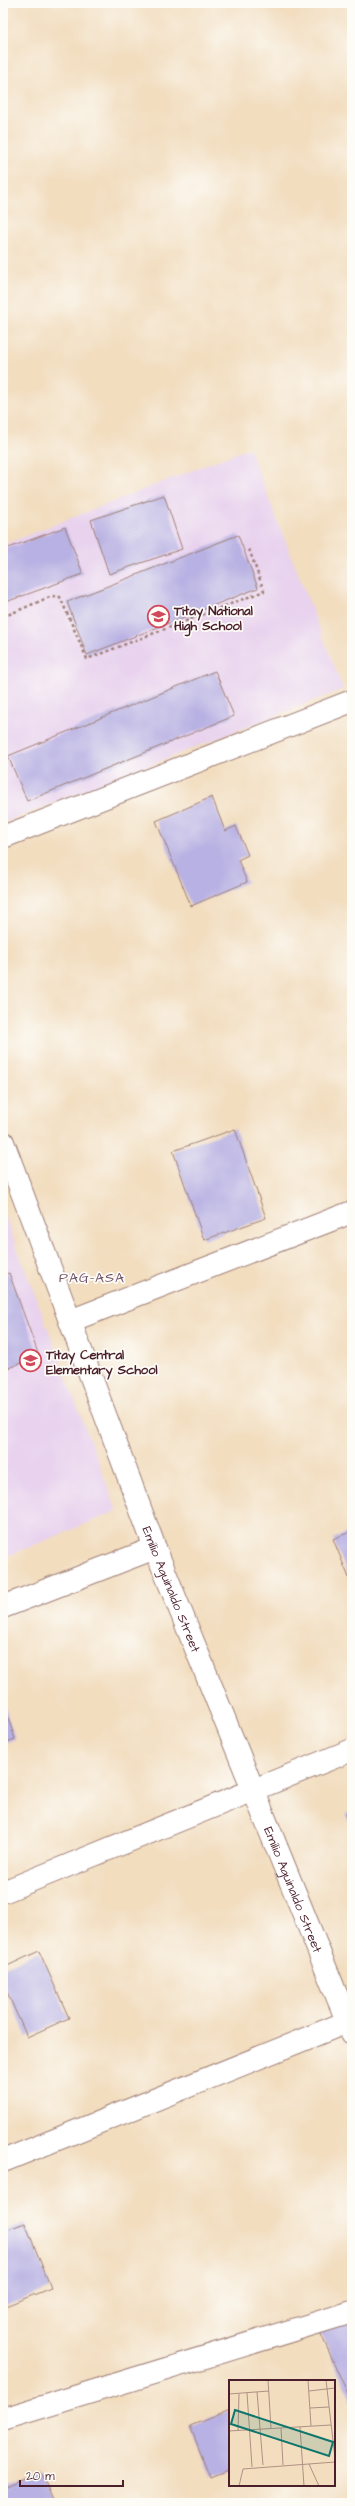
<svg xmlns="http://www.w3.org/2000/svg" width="355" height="2506" font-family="'Architects Daughter',sans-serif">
  <rect width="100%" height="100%" fill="#fdfcf7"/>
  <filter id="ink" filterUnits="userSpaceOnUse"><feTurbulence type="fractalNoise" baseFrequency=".025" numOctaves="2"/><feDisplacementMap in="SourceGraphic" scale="8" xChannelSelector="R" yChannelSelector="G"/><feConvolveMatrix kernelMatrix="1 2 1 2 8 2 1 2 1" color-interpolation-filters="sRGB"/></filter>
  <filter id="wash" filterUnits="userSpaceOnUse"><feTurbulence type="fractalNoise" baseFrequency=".012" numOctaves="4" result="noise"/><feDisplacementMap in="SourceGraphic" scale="16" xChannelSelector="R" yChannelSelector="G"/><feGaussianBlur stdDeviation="0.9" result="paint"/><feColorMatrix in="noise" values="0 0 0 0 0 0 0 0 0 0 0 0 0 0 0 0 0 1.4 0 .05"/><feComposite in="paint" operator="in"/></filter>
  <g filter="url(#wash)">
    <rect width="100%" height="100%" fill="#f2ddbf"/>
    <g fill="#e8d2ee">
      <path d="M 249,448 L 343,689 L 3,823 L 3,545 Z"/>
      <path d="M 3,1211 L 117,1511 L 3,1558 Z"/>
    </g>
    <g id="blocks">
      <g fill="#b8b1e3">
        <path d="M 164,495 L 182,549 L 109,574 L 91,520 Z"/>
        <path d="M 65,527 L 83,574 L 3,603 L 3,550 Z"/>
        <path d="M 238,535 L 258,588 L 87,655 L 67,602 Z"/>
        <path d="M 215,671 L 234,716 L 27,801 L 8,756 Z"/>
        <path d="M 212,797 L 225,831 L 236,826 L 248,855 L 238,860 L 247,882 L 191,906 L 156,821 Z"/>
        <path d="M 235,1129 L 266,1218 L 204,1240 L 173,1151 Z"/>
        <path d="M 9,1273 L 39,1356 L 3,1370 L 3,1275 Z"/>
        <path d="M 352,1531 L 352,1585 L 333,1539 Z"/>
        <path d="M 3,1702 L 15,1739 L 3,1743 Z"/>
        <path d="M 352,1812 L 352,1830 L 346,1814 Z"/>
        <path d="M 39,1951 L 69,2018 L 27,2037 L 3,1983 L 3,1968 Z"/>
        <path d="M 25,2223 L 51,2288 L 3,2307 L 3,2231 Z"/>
        <path d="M 352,2318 L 352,2403 L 320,2332 Z"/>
        <path d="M 230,2410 L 230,2469 L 210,2477 L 190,2426 Z"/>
        <path d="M 41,2472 L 54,2503 L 3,2503 L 3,2487 Z"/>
      </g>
    </g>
  </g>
  <g filter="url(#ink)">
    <use href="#blocks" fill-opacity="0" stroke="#9e7e75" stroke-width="1"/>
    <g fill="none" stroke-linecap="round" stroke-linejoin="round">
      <defs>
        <g id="minor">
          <path d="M 3,837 L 352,701"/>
          <path d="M 70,1321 L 352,1212"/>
          <path d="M 3,1607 L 155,1548"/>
          <path d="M 3,1892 L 352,1750"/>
          <path d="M 3,2161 L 352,2020"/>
          <path d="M 3,2419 L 352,2312"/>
        </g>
        <g id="tertiary">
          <path id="s1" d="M 3,1142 L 155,1548 L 352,2033"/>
        </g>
      </defs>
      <use href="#minor" stroke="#9e7e75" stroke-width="24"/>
      <use href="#tertiary" stroke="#9e7e75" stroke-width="24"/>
      <path stroke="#9e7e75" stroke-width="2.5" stroke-dasharray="3 3" stroke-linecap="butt" d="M 3,617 L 52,596 L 60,597 L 87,659 L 264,591 L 249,549"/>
      <use href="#minor" stroke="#fff" stroke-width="22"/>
      <use href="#tertiary" stroke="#fff" stroke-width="22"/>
    </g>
  </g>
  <defs>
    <symbol id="school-ring" viewBox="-11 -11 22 22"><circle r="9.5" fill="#fdfcf7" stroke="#d1495b" stroke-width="1.5"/><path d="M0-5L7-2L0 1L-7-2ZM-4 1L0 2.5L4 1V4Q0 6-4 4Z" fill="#d1495b"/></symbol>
  </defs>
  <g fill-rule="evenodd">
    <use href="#school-ring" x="146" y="604" width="25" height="25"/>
    <use href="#school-ring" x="18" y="1348" width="25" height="25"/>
  </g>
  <g text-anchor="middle" stroke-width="3.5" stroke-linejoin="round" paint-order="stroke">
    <g font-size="13" font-weight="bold" fill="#4a1f2b" stroke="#fdfcf7" text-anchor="start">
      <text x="174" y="615">Titay National<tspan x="174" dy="15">High School</tspan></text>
      <text x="46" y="1359">Titay Central<tspan x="46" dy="15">Elementary School</tspan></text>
    </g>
    <g font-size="13" fill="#4a1f2b" stroke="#fdfcf7">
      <text dy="5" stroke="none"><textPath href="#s1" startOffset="478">Emilio Aguinaldo Street</textPath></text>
      <text dy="5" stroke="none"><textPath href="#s1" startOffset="802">Emilio Aguinaldo Street</textPath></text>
    </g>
    <g font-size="14" letter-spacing="1" fill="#70526b" stroke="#fdfcf7">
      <text x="92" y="1282">PAG-ASA</text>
    </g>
  </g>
  <g transform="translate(229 2380)">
    <rect width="106" height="106" fill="#f2ddbf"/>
    <path fill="none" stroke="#af9184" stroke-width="1" d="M 39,0 L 42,48M 79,0 L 82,46M 97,0 L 106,78M 80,11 L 106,8M 28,12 L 34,85M 18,13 L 23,87M 0,14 L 40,11M 81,28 L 100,27M 71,47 L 75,106M 52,48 L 54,85M 0,51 L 102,45M 9,51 L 10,14M 80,84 L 90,106M 10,106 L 14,89 L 106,82"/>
    <path fill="#0f766e" fill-opacity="0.15" stroke="#0f766e" stroke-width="2" d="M 6,30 L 104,62 L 100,76 L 2,44 Z"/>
    <rect width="106" height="106" fill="none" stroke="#4a1f2b" stroke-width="2"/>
  </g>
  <rect width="355" height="2506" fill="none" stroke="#fdfcf7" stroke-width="16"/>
  <path d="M20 2480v6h103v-6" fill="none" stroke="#4a1f2b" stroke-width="2"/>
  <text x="26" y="2480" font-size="12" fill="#4a1f2b" stroke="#fdfcf7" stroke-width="3" paint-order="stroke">20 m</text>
</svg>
